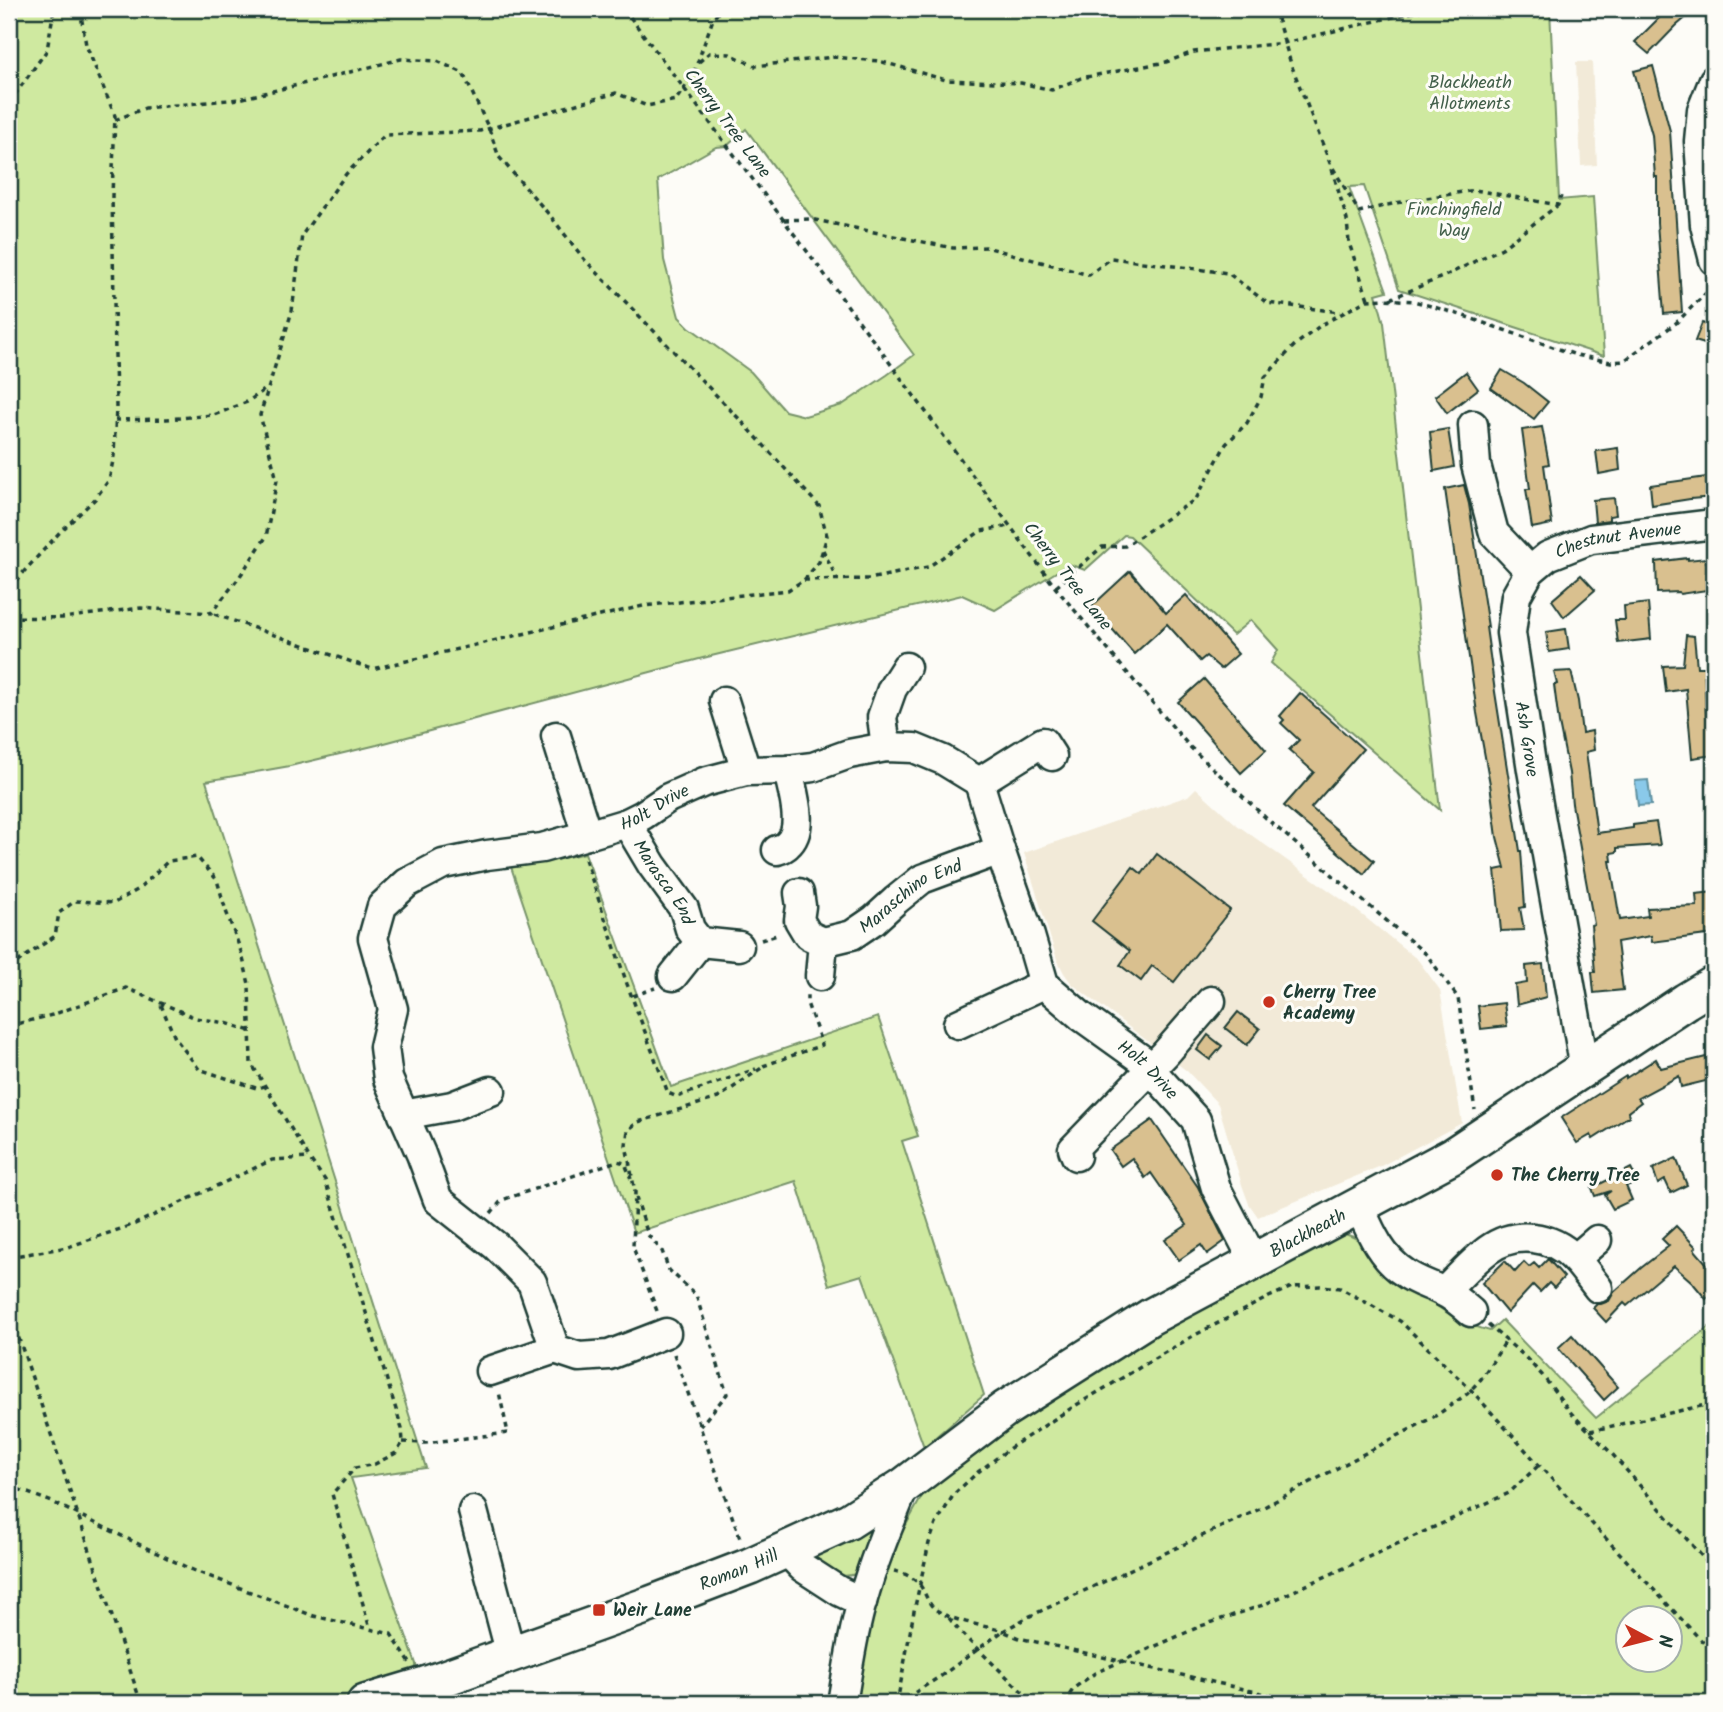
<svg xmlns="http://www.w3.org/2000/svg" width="1723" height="1712" font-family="Kalam,sans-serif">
  <rect width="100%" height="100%" fill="#fdfcf7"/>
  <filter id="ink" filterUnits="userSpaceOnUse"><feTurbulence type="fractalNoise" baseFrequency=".0143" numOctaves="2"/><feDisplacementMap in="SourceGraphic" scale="14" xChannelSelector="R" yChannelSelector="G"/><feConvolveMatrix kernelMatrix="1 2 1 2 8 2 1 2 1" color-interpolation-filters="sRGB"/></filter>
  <g filter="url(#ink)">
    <g fill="#f2ead8">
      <path d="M 1576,62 L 1592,62 L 1597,165 L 1581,166 Z"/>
      <path d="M 1196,788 L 1237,825 L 1351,906 L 1418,960 L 1440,990 L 1462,1123 L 1381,1166 L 1258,1217 L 1249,1204 L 1242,1185 L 1218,1104 L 1187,1071 L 1072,984 L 1064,973 L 1057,959 L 1024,853 L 1188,796 Z"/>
    </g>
    <g fill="#cfe9a0" stroke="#77936a" stroke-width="2" fill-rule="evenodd">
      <path d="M 9,9 L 1550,9 L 1559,200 L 1593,197 L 1604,356 L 1399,289 L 1364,186 L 1349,187 L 1387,291 L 1376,294 L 1384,323 L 1440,810 L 1271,663 L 1278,650 L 1251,620 L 1233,635 L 1130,536 L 1124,535 L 1085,570 L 1069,564 L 995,610 L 962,595 L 703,658 L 377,745 L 290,766 L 206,781 L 317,1125 L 426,1468 L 351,1478 L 416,1664 L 417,1698 L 398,1703 L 9,1703 ZM 746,129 L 914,355 L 887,375 L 842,405 L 805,416 L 785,411 L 751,372 L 689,327 L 679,317 L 664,260 L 658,180 L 716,147 L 727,146 Z"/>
      <path d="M 585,853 L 671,1087 L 878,1017 L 918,1136 L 902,1141 L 984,1395 L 924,1447 L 862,1275 L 829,1285 L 796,1181 L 634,1233 L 510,864 L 550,861 Z"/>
      <path d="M 1345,1234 C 1376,1243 1401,1279 1426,1298 C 1445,1313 1467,1325 1490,1331 L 1502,1320 L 1596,1418 L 1714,1323 L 1714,1703 L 842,1703 L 853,1641 L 896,1543 L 931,1480 L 1154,1329 L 1317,1244 ZM 1628,1618 L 1670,1618 L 1670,1660 L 1628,1660 Z"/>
      <path d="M 885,1510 L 863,1571 C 837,1584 828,1568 807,1554 Z"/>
    </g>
    <path fill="#8ac9ea" stroke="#5f91a1" stroke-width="2" d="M 1648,780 L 1651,805 L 1638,806 L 1635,781 Z"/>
    <g fill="#d9c08f" stroke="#1f3d34" stroke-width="2">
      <path d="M 1668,9 L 1696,9 L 1676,26 L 1649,54 L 1635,42 Z"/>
      <path d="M 1653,66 L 1670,131 L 1682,312 L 1664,314 L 1657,223 L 1657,177 L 1655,177 L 1652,135 L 1634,71 Z"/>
      <path d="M 1702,323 L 1714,327 L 1714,347 L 1695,341 Z"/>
      <path d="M 1502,370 L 1524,383 L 1548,402 L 1534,419 L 1491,388 Z"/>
      <path d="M 1466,372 L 1478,389 L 1447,413 L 1435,396 Z"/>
      <path d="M 1542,427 L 1549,464 L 1544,465 L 1552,524 L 1532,528 L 1526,489 L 1530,489 L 1522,430 Z"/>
      <path d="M 1448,429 L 1454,467 L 1434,471 L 1430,432 Z"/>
      <path d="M 1618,448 L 1620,470 L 1599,474 L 1596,451 Z"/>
      <path d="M 1714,476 L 1714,497 L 1690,499 L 1652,505 L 1650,485 Z"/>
      <path d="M 1464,485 L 1469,504 L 1488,627 L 1486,627 L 1495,692 L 1520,851 L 1521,851 L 1525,907 L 1520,908 L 1524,930 L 1501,931 L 1495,870 L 1505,868 L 1497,837 L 1490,784 L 1477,713 L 1445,489 Z"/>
      <path d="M 1614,498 L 1616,515 L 1609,516 L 1609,520 L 1595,522 L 1593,500 Z"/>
      <path d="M 1688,558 L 1688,560 L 1706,558 L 1706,562 L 1714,562 L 1714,589 L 1680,594 L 1679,592 L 1657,593 L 1656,562 Z"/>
      <path d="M 1130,571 L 1166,613 L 1186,595 L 1238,654 L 1221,669 L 1206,656 L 1200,661 L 1167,624 L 1134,654 L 1092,606 Z"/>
      <path d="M 1581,575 L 1595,590 L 1564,617 L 1552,600 Z"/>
      <path d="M 1648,603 L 1651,639 L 1618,643 L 1615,620 L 1625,620 L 1624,606 Z"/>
      <path d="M 1566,629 L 1569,649 L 1549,652 L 1546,632 Z"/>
      <path d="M 1686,635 L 1694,636 L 1697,667 L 1704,667 L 1706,715 L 1713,714 L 1714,727 L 1714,755 L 1692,758 L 1686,689 L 1666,692 L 1663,666 L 1683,665 Z"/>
      <path d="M 1571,671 L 1578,701 L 1582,733 L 1592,731 L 1594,750 L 1586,752 L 1597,833 L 1633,828 L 1633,825 L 1656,822 L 1660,845 L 1617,848 L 1617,852 L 1611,853 L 1612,861 L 1610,861 L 1620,920 L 1648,916 L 1647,908 L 1697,906 L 1696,894 L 1714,892 L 1714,934 L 1652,942 L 1651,936 L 1617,942 L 1623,990 L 1594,993 L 1592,972 L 1595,972 L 1591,925 L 1594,924 L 1572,804 L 1569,773 L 1559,723 L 1554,685 L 1557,684 L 1554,672 Z"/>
      <path d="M 1204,679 L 1266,750 L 1241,773 L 1178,702 Z"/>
      <path d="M 1300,693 L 1363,749 L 1311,808 L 1374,861 L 1364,874 L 1284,806 L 1314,772 L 1289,750 L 1299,740 L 1281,723 L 1284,720 L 1280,716 Z"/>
      <path d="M 1157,854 L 1230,910 L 1174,982 L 1152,966 L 1141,981 L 1120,965 L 1130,951 L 1092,921 L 1133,867 L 1142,874 Z"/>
      <path d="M 1543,964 L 1546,997 L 1517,1005 L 1515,985 L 1527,983 L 1526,966 Z"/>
      <path d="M 1504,1003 L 1507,1026 L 1481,1029 L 1478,1006 Z"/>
      <path d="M 1238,1012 L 1260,1029 L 1247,1045 L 1225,1028 Z"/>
      <path d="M 1208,1035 L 1222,1046 L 1210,1060 L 1197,1050 Z"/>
      <path d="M 1714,1055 L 1714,1079 L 1681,1087 L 1679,1076 L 1638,1098 L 1641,1102 L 1628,1112 L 1629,1116 L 1593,1139 L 1591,1135 L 1577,1143 L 1561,1118 L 1626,1076 L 1626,1078 L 1656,1059 L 1661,1068 Z"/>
      <path d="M 1152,1120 L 1198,1187 L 1225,1241 L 1207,1254 L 1201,1245 L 1179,1260 L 1165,1240 L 1187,1225 L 1151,1173 L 1145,1178 L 1132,1158 L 1121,1166 L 1110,1150 Z"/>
      <path d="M 1676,1158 L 1687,1185 L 1671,1193 L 1665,1180 L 1658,1184 L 1653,1169 Z"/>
      <path d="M 1631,1168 L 1638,1182 L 1626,1186 L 1632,1200 L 1613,1209 L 1605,1195 L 1611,1191 L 1595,1196 L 1592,1188 Z"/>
      <path d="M 1676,1226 L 1696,1247 L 1694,1249 L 1714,1272 L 1714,1292 L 1706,1299 L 1692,1282 L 1674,1266 L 1627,1306 L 1624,1303 L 1606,1322 L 1593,1308 L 1597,1304 L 1601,1304 L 1609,1301 L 1614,1292 L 1641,1268 L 1669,1246 L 1662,1239 Z"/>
      <path d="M 1548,1259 L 1564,1277 L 1554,1288 L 1549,1283 L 1540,1292 L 1533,1285 L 1507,1313 L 1482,1283 L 1505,1261 L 1515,1272 L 1524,1262 L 1529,1267 L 1534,1263 L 1539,1268 Z"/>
      <path d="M 1572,1335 L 1618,1387 L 1604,1400 L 1558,1348 Z"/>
    </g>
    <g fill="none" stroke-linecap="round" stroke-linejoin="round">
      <defs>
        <g id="minor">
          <path d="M 1714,80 L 1702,110 L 1699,141 L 1705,225 L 1714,260"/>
          <path id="s1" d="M 1473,425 L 1476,465 L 1494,533 L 1530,571 L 1516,596 L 1511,633 L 1532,770 L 1585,1069"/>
          <path id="s2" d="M 1530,571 L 1548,556 L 1591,539 L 1714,524"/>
          <path d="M 724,701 L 746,771"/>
          <path d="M 556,736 L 587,835"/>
          <path d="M 886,747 L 882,717 L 892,689 L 906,667"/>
          <path d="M 979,782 L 1043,742 L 1052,756"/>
          <path id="s3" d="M 627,823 L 652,865 L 684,909 L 690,929 L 700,942 L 739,946"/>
          <path d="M 777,850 C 780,849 784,848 787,845 C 806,829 792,791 788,770"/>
          <path d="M 799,893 L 801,906 L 799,920 L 808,935 L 823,942"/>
          <path d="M 673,976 L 700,942"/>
          <path id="s4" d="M 820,976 L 823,942 L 852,935 L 874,920 L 896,900 L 922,879 L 1000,850"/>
          <path d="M 958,1024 L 1044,984"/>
          <path d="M 403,1115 L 452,1106 L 491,1091"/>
          <path d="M 1076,1156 L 1073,1149 L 1165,1054 L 1211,1001"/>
          <path d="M 1359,1206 C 1370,1231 1381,1258 1405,1273 C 1417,1282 1431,1285 1444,1292 C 1454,1297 1463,1305 1471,1312"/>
          <path d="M 1575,1259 L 1597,1240"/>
          <path d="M 1444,1292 C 1458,1278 1472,1262 1488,1250 C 1515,1230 1551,1235 1574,1258 C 1583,1267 1590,1278 1598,1288"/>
          <path id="s5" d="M 666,1333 L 609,1355 L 579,1357 L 555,1349 L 532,1282 L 496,1246 L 438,1200 L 421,1154 L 388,1079 L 384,1047 L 393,1009 L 373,938 L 382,906 L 407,883 L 443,864 L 487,855 L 542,848 L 587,835 L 627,823 L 643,815 L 668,798 L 704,782 L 746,771 L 788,770 L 813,767 L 849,754 L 886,747 L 914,748 L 943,760 L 979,782 L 1000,850 L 1030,936 L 1044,984 L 1081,1016 L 1141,1059 L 1196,1120 L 1216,1188 L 1254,1261"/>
          <path d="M 490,1371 L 555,1349"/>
          <path d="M 473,1511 L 511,1655"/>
          <path d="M 786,1550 L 802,1567 L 839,1591 L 862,1602"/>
          <path d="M 842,1703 C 848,1670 852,1635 862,1602 C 873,1562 889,1524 905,1485"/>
        </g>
        <g id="major">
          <path id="s6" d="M 365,1703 L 425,1685 L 651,1604 L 750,1566 L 849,1521 L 905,1485 L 1005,1409 L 1150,1317 L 1452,1156 L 1686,1001 L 1714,984"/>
        </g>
      </defs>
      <use href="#minor" stroke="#1f3d34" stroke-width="33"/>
      <use href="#major" stroke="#1f3d34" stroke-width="40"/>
      <g stroke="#1f3d34" stroke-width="3.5" stroke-dasharray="5 5" stroke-linecap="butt">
        <path d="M 624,9 L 822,271 L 1055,587 L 1189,746 L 1268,820 L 1427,955 L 1458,998 L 1475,1110"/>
        <path d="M 1274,9 L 1292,67 L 1317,130 L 1330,163 L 1359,212 L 1396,203 L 1475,190 L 1558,205 L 1561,196"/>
        <path d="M 699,62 L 709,53 L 730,54 L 755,66 L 834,57 L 879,61 L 946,80 L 1021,83 L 1052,90 L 1081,78 L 1166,62 L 1194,52 L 1284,43 L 1426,9"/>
        <path d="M 9,103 L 47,50 L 54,9"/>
        <path d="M 115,120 L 145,108 L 239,99 L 319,80 L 401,59 L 437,61 L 463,73 L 489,129 L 499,157 L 552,218 L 584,259 L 749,429 L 819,506 L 827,536 L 819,562 L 804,580 L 788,590 L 643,606 L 372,669 L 211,613"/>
        <path d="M 1332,169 L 1347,220 L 1349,243 L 1368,299"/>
        <path d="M 784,220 L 810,219 L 953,248 L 986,247 L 1089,275 L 1111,258 L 1228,273 L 1267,303 L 1340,312"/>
        <path d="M 1390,299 L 1447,275 L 1502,248 L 1558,205"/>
        <path d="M 115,420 L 167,419 L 214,415 L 247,402 L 267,388"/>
        <path d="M 823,550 L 837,579"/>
        <path d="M 804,580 L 869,579 L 928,567 L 981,531 L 1010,526"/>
        <path d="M 1056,587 L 1102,547 L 1125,546 L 1196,499 L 1226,444 L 1247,423 L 1261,397 L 1265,377 L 1294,346 L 1321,325 L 1367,300 L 1384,299 L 1414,301 L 1461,315 L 1576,355 L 1611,362 L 1624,361 L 1636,352 L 1676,323 L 1709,290 L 1714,287"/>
        <path d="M 9,588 L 60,532 L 95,499 L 109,480 L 114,456 L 116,407 L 112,196 L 115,116 L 86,45 L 80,9"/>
        <path d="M 9,617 L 62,618 L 141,608 L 211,613 L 238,579 L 266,537 L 277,480 L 260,415 L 292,311 L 302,235 L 346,174 L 385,135 L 480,131 L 616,93 L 647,106 L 676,100 L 693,75 L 713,19 L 721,9"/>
        <path d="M 585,859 L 627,984 L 668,1093 L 677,1097 L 756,1069"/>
        <path d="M 761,940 L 780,934"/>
        <path d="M 9,968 L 55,936 L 59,913 L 75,901 L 114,903 L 139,889 L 168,861 L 197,857 L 217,880 L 226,911 L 242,954 L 249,984 L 251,1063 L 309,1158 L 325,1180 L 402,1429 L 403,1442 L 396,1453 L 375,1464 L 355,1468 L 332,1494 L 370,1629"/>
        <path d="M 633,996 L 655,988"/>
        <path d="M 161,1005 L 175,1038 L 199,1069 L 256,1088 L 265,1086"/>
        <path d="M 9,1026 L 52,1015 L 126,988 L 196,1018 L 226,1023 L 251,1031"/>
        <path d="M 763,1066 L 822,1045 L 807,1003 L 807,995"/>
        <path d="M 636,1197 L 648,1235 L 662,1251 L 669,1270 L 696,1295 L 727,1394 L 700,1426"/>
        <path d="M 491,1213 L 502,1200 L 617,1161 L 625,1163 L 631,1179"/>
        <path d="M 9,1257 L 68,1247 L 135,1224 L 272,1160 L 309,1158"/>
        <path d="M 9,1309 L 141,1703"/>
        <path d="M 657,1311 L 633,1247 L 635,1192 L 626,1145 L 628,1130 L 638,1122 L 718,1098 L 763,1067"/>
        <path d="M 1488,1325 L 1523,1355 L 1542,1375 L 1572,1414 L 1613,1455 L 1714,1570"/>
        <path d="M 674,1354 L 741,1541"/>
        <path d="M 1590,1431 L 1714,1403"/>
        <path d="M 403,1442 L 425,1443 L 508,1433 L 499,1392"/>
        <path d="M 9,1486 L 52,1502 L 190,1569 L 314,1616 L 391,1634 L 410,1663"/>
        <path d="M 894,1571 C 903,1573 912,1576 919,1584 C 926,1592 927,1605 938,1611 C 955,1622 983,1625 1003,1631 L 1028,1617 L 1264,1507 L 1437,1415 L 1467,1394 L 1481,1379 L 1506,1341"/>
        <path d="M 949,1618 L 961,1633 L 1034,1703"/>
        <path d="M 897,1703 L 914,1611 L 929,1543 L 936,1524 L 954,1494 L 978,1472 L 1010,1448 L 1073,1407 L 1193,1336 L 1269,1297 L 1292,1287 L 1320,1286 L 1340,1288 L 1400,1321 L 1471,1390 L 1598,1530 L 1714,1654"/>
        <path d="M 898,1703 L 941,1676 L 1003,1631 L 1019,1638 L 1305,1703"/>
        <path d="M 1064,1703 L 1074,1688 L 1095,1673 L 1201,1626 L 1263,1605 L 1509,1493 L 1539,1465"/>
      </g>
      <use href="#minor" stroke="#fdfcf7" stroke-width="28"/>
      <use href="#major" stroke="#fdfcf7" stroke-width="35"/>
    </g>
  </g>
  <g fill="#c8321e" stroke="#fdfcf7" stroke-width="2.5">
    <circle cx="1269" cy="1002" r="7"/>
    <circle cx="1497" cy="1175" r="7"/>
    <rect x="592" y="1603" width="14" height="14" rx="3.5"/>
  </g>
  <g text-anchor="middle" stroke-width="6" stroke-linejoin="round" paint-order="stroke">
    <g font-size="18" fill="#425f4a" stroke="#fdfcf7">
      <text x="1470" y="88">Blackheath<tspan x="1470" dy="21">Allotments</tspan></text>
      <text x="1454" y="215">Finchingfield<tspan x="1454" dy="21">Way</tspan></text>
    </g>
    <g font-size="18" fill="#1f3d34" stroke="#fdfcf7">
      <text transform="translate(728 123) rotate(53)" y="6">Cherry Tree Lane</text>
      <text dy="6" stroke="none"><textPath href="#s2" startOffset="96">Chestnut Avenue</textPath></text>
      <text transform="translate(1068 576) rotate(52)" y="6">Cherry Tree Lane</text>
      <text dy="6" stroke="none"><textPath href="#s1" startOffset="336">Ash Grove</textPath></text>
      <text dy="6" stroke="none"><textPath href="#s5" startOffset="917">Holt Drive</textPath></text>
      <text dy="6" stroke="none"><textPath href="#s3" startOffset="70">Marasca End</textPath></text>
      <text dy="6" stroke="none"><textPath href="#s4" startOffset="135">Maraschino End</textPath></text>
      <text dy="6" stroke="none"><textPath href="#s5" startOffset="1608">Holt Drive</textPath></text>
      <text dy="6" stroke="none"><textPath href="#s6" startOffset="1060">Blackheath</textPath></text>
      <text dy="6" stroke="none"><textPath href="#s6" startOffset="397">Roman Hill</textPath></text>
    </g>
    <g font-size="18" font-weight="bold" fill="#1f3d34" stroke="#fdfcf7" text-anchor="start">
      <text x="1283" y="998">Cherry Tree<tspan x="1283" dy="21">Academy</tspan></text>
      <text x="1511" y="1181">The Cherry Tree</text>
      <text x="613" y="1616">Weir Lane</text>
    </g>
  </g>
  <rect width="1723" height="1712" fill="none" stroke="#fdfcf7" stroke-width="35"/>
  <rect x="18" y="18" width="1688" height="1677" fill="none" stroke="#1f3d34" stroke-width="2.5" filter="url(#ink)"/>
  <g transform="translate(1649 1639) rotate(97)"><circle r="33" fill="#fdfcf7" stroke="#a4b0a9" stroke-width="2"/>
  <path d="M0-5L12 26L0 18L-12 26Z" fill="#c8321e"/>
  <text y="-10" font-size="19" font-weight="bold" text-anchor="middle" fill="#1f3d34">N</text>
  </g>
</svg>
